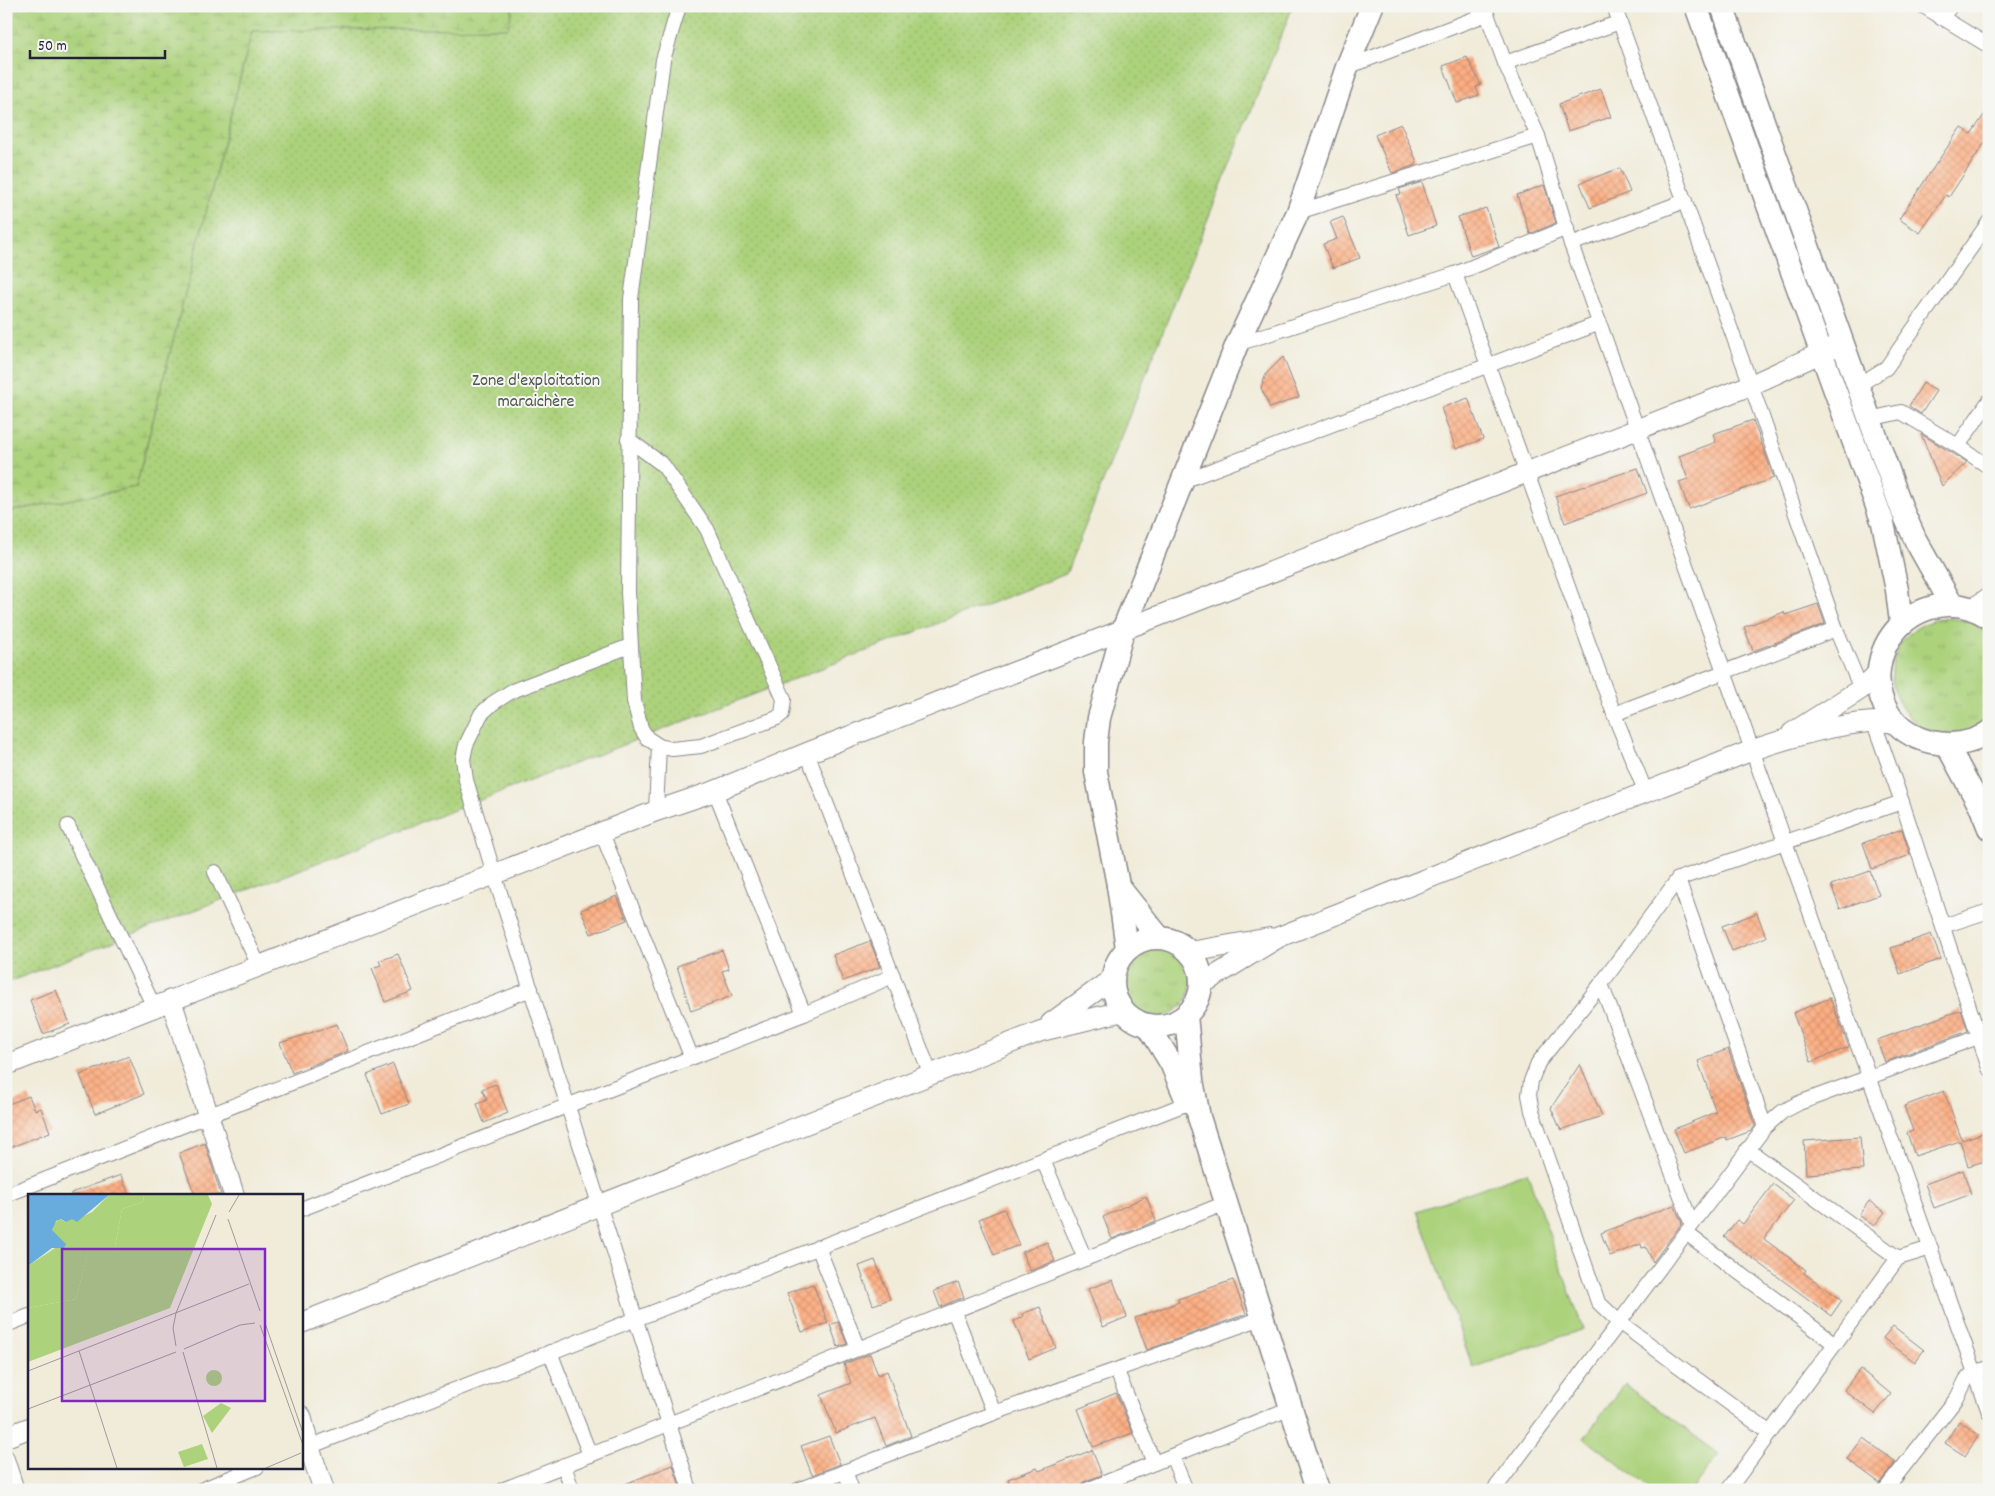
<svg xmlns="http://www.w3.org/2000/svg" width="1995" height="1496" font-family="Dekko,sans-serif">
  <defs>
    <pattern id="grass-tufts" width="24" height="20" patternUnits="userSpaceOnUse" patternTransform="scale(1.25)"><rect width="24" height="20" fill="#acd27c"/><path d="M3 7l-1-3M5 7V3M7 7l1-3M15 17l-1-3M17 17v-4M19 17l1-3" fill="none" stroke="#94b46c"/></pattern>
    <pattern id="wetland-marsh" width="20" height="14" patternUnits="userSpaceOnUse" patternTransform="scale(1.25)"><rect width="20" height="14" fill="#acd27c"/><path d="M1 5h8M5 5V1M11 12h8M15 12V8" fill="none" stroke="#94b46c"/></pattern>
    <pattern id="garden-dots" width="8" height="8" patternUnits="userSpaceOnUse" patternTransform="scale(1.25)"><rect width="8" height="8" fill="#acd27c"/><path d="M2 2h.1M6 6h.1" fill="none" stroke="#94b46c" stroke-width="1.8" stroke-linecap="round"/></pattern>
    <pattern id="building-cross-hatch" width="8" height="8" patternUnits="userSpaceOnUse" patternTransform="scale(1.25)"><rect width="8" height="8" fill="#fcae82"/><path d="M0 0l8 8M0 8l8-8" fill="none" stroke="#d89571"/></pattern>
  </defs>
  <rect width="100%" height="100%" fill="#f6f6f2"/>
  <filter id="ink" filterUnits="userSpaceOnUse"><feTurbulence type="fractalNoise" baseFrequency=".02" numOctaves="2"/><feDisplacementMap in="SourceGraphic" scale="10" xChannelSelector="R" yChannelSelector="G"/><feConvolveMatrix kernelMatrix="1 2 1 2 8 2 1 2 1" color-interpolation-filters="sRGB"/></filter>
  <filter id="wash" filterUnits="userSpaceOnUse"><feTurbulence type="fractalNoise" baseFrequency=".0096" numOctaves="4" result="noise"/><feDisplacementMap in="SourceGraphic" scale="20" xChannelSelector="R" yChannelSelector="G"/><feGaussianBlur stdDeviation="1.12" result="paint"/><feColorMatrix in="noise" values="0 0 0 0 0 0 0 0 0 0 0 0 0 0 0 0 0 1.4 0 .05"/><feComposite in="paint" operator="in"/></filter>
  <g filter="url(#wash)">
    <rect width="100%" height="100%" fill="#f1ecda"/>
    <g fill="url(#grass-tufts)" stroke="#677a5c">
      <path d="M 1951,618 L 1974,623 L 1989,634 L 1989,719 C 1983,723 1976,728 1969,731 C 1897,754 1859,649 1929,622 C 1935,619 1944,619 1951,618 Z"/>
      <circle cx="1156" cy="982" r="35"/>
    </g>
    <path fill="url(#wetland-marsh)" stroke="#677a5c" d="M 6,6 L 513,6 L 509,28 L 252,31 L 136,487 L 6,512 Z"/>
    <path fill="url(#garden-dots)" stroke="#677a5c" d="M 513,6 L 1293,6 L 1066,574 L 6,983 L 6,512 L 136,487 L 252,31 L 508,28 Z"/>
    <g fill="#acd27c" stroke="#677a5c">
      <path d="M 1527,1172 L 1583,1329 L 1473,1368 L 1417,1211 Z"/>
      <path d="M 1625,1384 L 1719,1454 L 1692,1490 L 1653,1490 L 1584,1438 Z"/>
    </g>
    <g id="blocks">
      <g fill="url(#building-cross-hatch)">
        <path d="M 1467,57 L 1481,85 L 1476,87 L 1479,95 L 1457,103 L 1443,66 Z"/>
        <path d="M 1601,89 L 1611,117 L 1568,131 L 1559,104 Z"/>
        <path d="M 1989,108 L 1989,136 L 1949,197 L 1946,195 L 1920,233 L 1899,219 L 1961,127 L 1971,134 Z"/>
        <path d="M 1401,124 L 1417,162 L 1416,165 L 1392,173 L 1375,135 Z"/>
        <path d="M 1620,168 L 1630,192 L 1590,208 L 1580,183 Z"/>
        <path d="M 1422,182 L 1436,226 L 1409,235 L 1396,195 L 1401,194 L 1399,189 Z"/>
        <path d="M 1544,185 L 1556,223 L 1530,234 L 1517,195 Z"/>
        <path d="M 1486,208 L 1499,247 L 1471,256 L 1458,217 Z"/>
        <path d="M 1343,217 L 1360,258 L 1333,268 L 1323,244 L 1337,239 L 1330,222 Z"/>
        <path d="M 1283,357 L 1299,397 L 1270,408 L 1261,388 L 1266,374 Z"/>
        <path d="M 1923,383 L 1936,391 L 1921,414 L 1909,406 Z"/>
        <path d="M 1468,398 L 1483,439 L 1456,449 L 1441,408 Z"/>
        <path d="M 1753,420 L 1774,478 L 1689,509 L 1679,482 L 1688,479 L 1679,456 L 1716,442 L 1713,434 Z"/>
        <path d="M 1921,434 L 1967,462 L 1942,486 Z"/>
        <path d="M 1638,468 L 1647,493 L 1565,523 L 1555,496 Z"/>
        <path d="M 1818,604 L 1825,624 L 1753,651 L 1744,627 L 1784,612 L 1785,615 Z"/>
        <path d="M 1902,829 L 1910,855 L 1872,869 L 1863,843 Z"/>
        <path d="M 1870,871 L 1879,895 L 1840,909 L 1831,885 Z"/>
        <path d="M 617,896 L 627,920 L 591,934 L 581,910 Z"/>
        <path d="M 1757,913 L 1766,937 L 1732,951 L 1722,926 Z"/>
        <path d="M 1931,934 L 1941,959 L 1900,974 L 1891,948 Z"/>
        <path d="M 870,941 L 880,967 L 843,981 L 833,955 Z"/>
        <path d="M 722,950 L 729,969 L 722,971 L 732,996 L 691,1011 L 677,966 Z"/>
        <path d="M 398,954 L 413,991 L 385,1002 L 372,968 L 381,965 L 379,961 Z"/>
        <path d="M 56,990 L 70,1024 L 43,1034 L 30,1000 Z"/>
        <path d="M 1830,998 L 1849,1047 L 1811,1062 L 1793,1013 Z"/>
        <path d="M 1961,1010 L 1968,1031 L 1885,1062 L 1877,1040 Z"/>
        <path d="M 337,1024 L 348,1051 L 292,1073 L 280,1043 Z"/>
        <path d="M 1728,1049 L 1755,1126 L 1751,1131 L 1727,1140 L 1726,1137 L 1684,1153 L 1674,1129 L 1716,1112 L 1698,1061 Z"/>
        <path d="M 129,1056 L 144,1094 L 95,1114 L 80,1075 Z"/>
        <path d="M 393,1064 L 409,1104 L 382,1114 L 367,1075 Z"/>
        <path d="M 1580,1064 L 1602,1116 L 1561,1130 L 1551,1108 Z"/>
        <path d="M 496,1084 L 508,1113 L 484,1123 L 477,1104 L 487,1100 L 482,1089 Z"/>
        <path d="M 1944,1091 L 1962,1140 L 1989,1131 L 1989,1160 L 1968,1166 L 1960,1141 L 1915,1156 L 1907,1133 L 1913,1131 L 1904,1106 Z"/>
        <path d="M 29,1096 L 35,1110 L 41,1108 L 50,1132 L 6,1149 L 6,1105 Z"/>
        <path d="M 1860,1137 L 1863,1170 L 1806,1174 L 1804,1141 Z"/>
        <path d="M 205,1143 L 221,1195 L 195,1195 L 179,1153 Z"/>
        <path d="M 1963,1170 L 1971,1194 L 1934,1208 L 1925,1184 Z"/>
        <path d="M 121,1175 L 129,1195 L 71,1195 L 71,1193 Z"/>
        <path d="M 1773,1184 L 1794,1200 L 1764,1239 L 1806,1270 L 1804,1273 L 1842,1300 L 1831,1316 L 1724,1237 L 1737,1220 L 1743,1224 Z"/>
        <path d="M 1146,1196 L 1156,1221 L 1112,1239 L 1103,1217 Z"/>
        <path d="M 1869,1201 L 1885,1212 L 1874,1226 L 1859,1215 Z"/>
        <path d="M 1674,1205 L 1682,1223 L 1653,1262 L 1646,1247 L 1642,1248 L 1641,1244 L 1610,1256 L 1601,1233 Z"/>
        <path d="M 1004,1209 L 1019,1245 L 994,1255 L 979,1219 Z"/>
        <path d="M 1047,1242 L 1055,1261 L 1030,1271 L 1022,1252 Z"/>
        <path d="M 875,1260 L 890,1299 L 873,1305 L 859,1266 Z"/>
        <path d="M 1113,1280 L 1127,1317 L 1103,1327 L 1088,1289 Z"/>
        <path d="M 1233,1280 L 1246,1314 L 1147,1350 L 1135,1318 L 1179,1302 L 1178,1299 Z"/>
        <path d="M 958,1282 L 964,1297 L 940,1307 L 934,1291 Z"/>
        <path d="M 813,1284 L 828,1323 L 802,1332 L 787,1293 Z"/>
        <path d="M 1040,1307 L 1056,1348 L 1029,1359 L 1014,1321 L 1023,1317 L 1022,1314 Z"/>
        <path d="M 838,1322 L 847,1344 L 838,1347 L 830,1325 Z"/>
        <path d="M 1893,1326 L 1924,1350 L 1915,1362 L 1883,1338 Z"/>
        <path d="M 870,1354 L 878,1375 L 887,1371 L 911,1436 L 886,1446 L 875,1418 L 836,1433 L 821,1395 L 851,1383 L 844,1364 Z"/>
        <path d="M 1860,1369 L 1891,1394 L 1875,1414 L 1844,1390 Z"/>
        <path d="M 1116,1393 L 1133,1433 L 1093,1447 L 1078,1409 Z"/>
        <path d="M 1959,1421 L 1979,1435 L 1965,1456 L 1945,1443 Z"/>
        <path d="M 829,1436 L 840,1464 L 812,1475 L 801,1446 Z"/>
        <path d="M 1863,1438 L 1896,1462 L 1880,1483 L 1847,1459 Z"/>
        <path d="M 1092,1450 L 1102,1475 L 1083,1482 L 1078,1490 L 1012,1490 L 1008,1479 L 1037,1468 L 1039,1471 Z"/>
        <path d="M 673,1465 L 681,1490 L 613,1490 L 612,1489 Z"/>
      </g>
    </g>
  </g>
  <g filter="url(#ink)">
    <use href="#blocks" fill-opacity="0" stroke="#8a878a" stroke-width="1"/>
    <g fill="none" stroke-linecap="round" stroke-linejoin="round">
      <defs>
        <g id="street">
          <path d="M 1484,6 L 1505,63 L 1538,136 L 1571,244 L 1989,1412"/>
          <path d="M 1614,6 L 1751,385 L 1836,629 L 1861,689"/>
          <path d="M 1923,6 L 1989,46"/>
          <path d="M 1941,18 L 1951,6"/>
          <path d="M 1505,63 L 1620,22"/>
          <path d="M 1347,67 L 1487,14"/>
          <path d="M 1298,212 L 1538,136"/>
          <path d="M 1571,244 L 1685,201"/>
          <path d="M 1455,274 L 1614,714 L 1646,793"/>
          <path d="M 1237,344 L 1455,274 L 1567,228"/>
          <path d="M 1857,386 L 1886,368 L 1989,222"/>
          <path d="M 1869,419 L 1901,412 L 1958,446 L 1989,467"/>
          <path d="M 628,439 L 663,465 L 707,529 L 784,699 L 782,714 L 777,718 L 701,746 L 672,749 L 659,746 L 647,738 L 641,728 L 634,701 L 628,592 L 631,299 L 663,60 L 679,6"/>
          <path d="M 1958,446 L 1989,401"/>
          <path d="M 1183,481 L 1600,323"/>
          <path d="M 1969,608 L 1989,594"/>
          <path d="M 630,646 L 512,691 L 493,703 L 481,714 L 466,745 L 463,759 L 466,780 L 494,874 L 690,1490"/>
          <path d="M 1614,714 L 1836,629"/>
          <path d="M 1874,723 L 1902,802 L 1989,1068"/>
          <path d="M 807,753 L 930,1073"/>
          <path d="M 715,791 L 804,1014"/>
          <path d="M 656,811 L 659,746"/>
          <path d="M 68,826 L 154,1007"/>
          <path d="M 602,833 L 691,1056"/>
          <path d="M 215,872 L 259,966"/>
          <path d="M 1678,879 L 1765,1127"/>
          <path d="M 1943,926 L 1989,911"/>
          <path d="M 1601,984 L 1692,1225"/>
          <path d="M 1747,1149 L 1898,1258"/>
          <path d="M 1043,1160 L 1085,1259"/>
          <path d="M 6,1195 L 531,989"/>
          <path d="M 301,1209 L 804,1014 L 893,976"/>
          <path d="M 1686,1233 L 1835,1344"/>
          <path d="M 818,1247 L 858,1349"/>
          <path d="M 954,1311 L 994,1413"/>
          <path d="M 6,1325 L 29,1316"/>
          <path d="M 550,1352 L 590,1455"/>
          <path d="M 1117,1371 L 1154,1463"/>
          <path d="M 1770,1433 L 1619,1322 L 1598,1302 L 1532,1111 L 1529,1095 L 1531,1081 L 1538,1063 L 1601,984 L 1678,879 L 1902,802"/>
          <path d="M 301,1450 L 1188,1103"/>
          <path d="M 6,1456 L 17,1490"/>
          <path d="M 1172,1456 L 1186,1490"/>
          <path d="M 564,1465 L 572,1490"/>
          <path d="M 845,1471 L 852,1490"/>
          <path d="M 201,1490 L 257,1467"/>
          <path d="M 502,1490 L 1226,1203"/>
          <path d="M 798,1490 L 994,1413 L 1262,1318"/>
          <path d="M 1087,1490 L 1291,1408"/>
          <path d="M 1494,1490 L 1765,1127 L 1782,1112 L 1799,1103 L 1989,1033"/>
          <path d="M 1728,1490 L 1898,1258 L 1931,1248"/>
          <path d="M 1885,1490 L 1957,1398 L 1966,1380 L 1973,1373 L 1989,1368"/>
        </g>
        <g id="secondary">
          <path d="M 1792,733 L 1861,689 L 1878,673"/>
          <path d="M 1190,952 L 1270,938"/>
          <path d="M 1202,984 L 1279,937 L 1753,750 C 1791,737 1857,717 1897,723"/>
          <path d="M 171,1000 L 234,1195"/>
          <path d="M 1051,1023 L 1112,979"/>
          <path d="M 6,1065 L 656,811 L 715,791 L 807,753 L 1751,385 L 1836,346"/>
          <path d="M 301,1323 L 1041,1031 L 1123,1011"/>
          <path d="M 301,1416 L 309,1447 L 324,1490"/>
          <path d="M 6,1437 L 29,1428"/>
        </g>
        <g id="primary">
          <path d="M 1696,6 L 1883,523 L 1897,590 L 1901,623"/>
          <path d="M 1722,6 L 1903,512 L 1916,541 L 1952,605"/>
          <path d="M 1989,618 C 1978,609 1960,604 1946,605 C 1865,613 1853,724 1931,742 C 1951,746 1971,745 1989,732"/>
          <path d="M 1947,745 L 1981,808 L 1989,828"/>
          <path d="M 1118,886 L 1159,937"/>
          <circle cx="1157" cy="982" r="44"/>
          <path d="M 1127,948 L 1118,885 L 1096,772 L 1096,742 L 1099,718 L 1123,630 L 1237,344 L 1298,212 L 1347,67 L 1372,6"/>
          <path d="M 1186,1015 L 1192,1080 L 1199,1117 L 1317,1490"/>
          <path d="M 1148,1025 L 1171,1063 L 1187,1101"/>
        </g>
      </defs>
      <use href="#street" stroke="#8a878a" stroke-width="16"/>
      <use href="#secondary" stroke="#8a878a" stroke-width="22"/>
      <use href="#primary" stroke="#8a878a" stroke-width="25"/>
      <use href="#street" stroke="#fff" stroke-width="14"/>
      <use href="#secondary" stroke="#fff" stroke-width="20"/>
      <use href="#primary" stroke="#fff" stroke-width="22"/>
    </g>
  </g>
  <g text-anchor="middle" stroke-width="4" stroke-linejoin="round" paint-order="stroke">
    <g font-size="18" fill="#4b574e" stroke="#f6f6f2">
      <text x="536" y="385">Zone d'exploitation<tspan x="536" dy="21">maraichère</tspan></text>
    </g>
  </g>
  <g transform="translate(28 1194)">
    <rect width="275" height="275" fill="#f1ecda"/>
    <path d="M 81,1 L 116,1 L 115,8 L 94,15 L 86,58 L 60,59 L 48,105 L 0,114 L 0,72 L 27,54 L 30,45 L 24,36 L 25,30 L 32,25 L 38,28 L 40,25 L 50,25 L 64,18 ZM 193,209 L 203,214 L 184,239 L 175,222 Z" fill="#acd27c"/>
    <path d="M 116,1 L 180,1 L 184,10 L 142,114 L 0,168 L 0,114 L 48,105 L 60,58 L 86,58 L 94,15 L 115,8 Z" fill="#acd27c"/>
    <path d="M178 184a8 8 0 1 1 16 0a8 8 0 1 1-16 0ZM 174,250 L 180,265 L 156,273 L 150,258 Z" fill="#acd27c"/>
    <path d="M 0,1 L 81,1 L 49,28 L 44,25 L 38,28 L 33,25 L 28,27 L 24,36 L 38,50 L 36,54 L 24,54 L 0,72 Z" fill="#68acdd"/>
    <path fill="none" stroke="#9e9b9a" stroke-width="1" d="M 201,18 L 211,1M 200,25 L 232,117M 237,129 L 275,239M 232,131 L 275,251M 148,152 L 145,134 L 148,119 L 188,21M 156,155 L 212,131 L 227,129M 51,157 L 89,274M 155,158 L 189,274M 0,177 L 221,90M 0,215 L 148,158M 238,274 L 273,259"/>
    <path fill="#7b2cbf" fill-opacity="0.15" stroke="#7b2cbf" stroke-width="2.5" d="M 34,55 L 237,55 L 237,207 L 34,207 Z"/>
    <rect width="275" height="275" fill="none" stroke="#22223b" stroke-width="2.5"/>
  </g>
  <rect width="1995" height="1496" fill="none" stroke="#f6f6f2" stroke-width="25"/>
  <path d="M30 50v8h135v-8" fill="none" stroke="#22223b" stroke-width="2.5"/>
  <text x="38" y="50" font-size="15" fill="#22223b" stroke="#f6f6f2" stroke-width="4" paint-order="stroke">50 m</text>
</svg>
